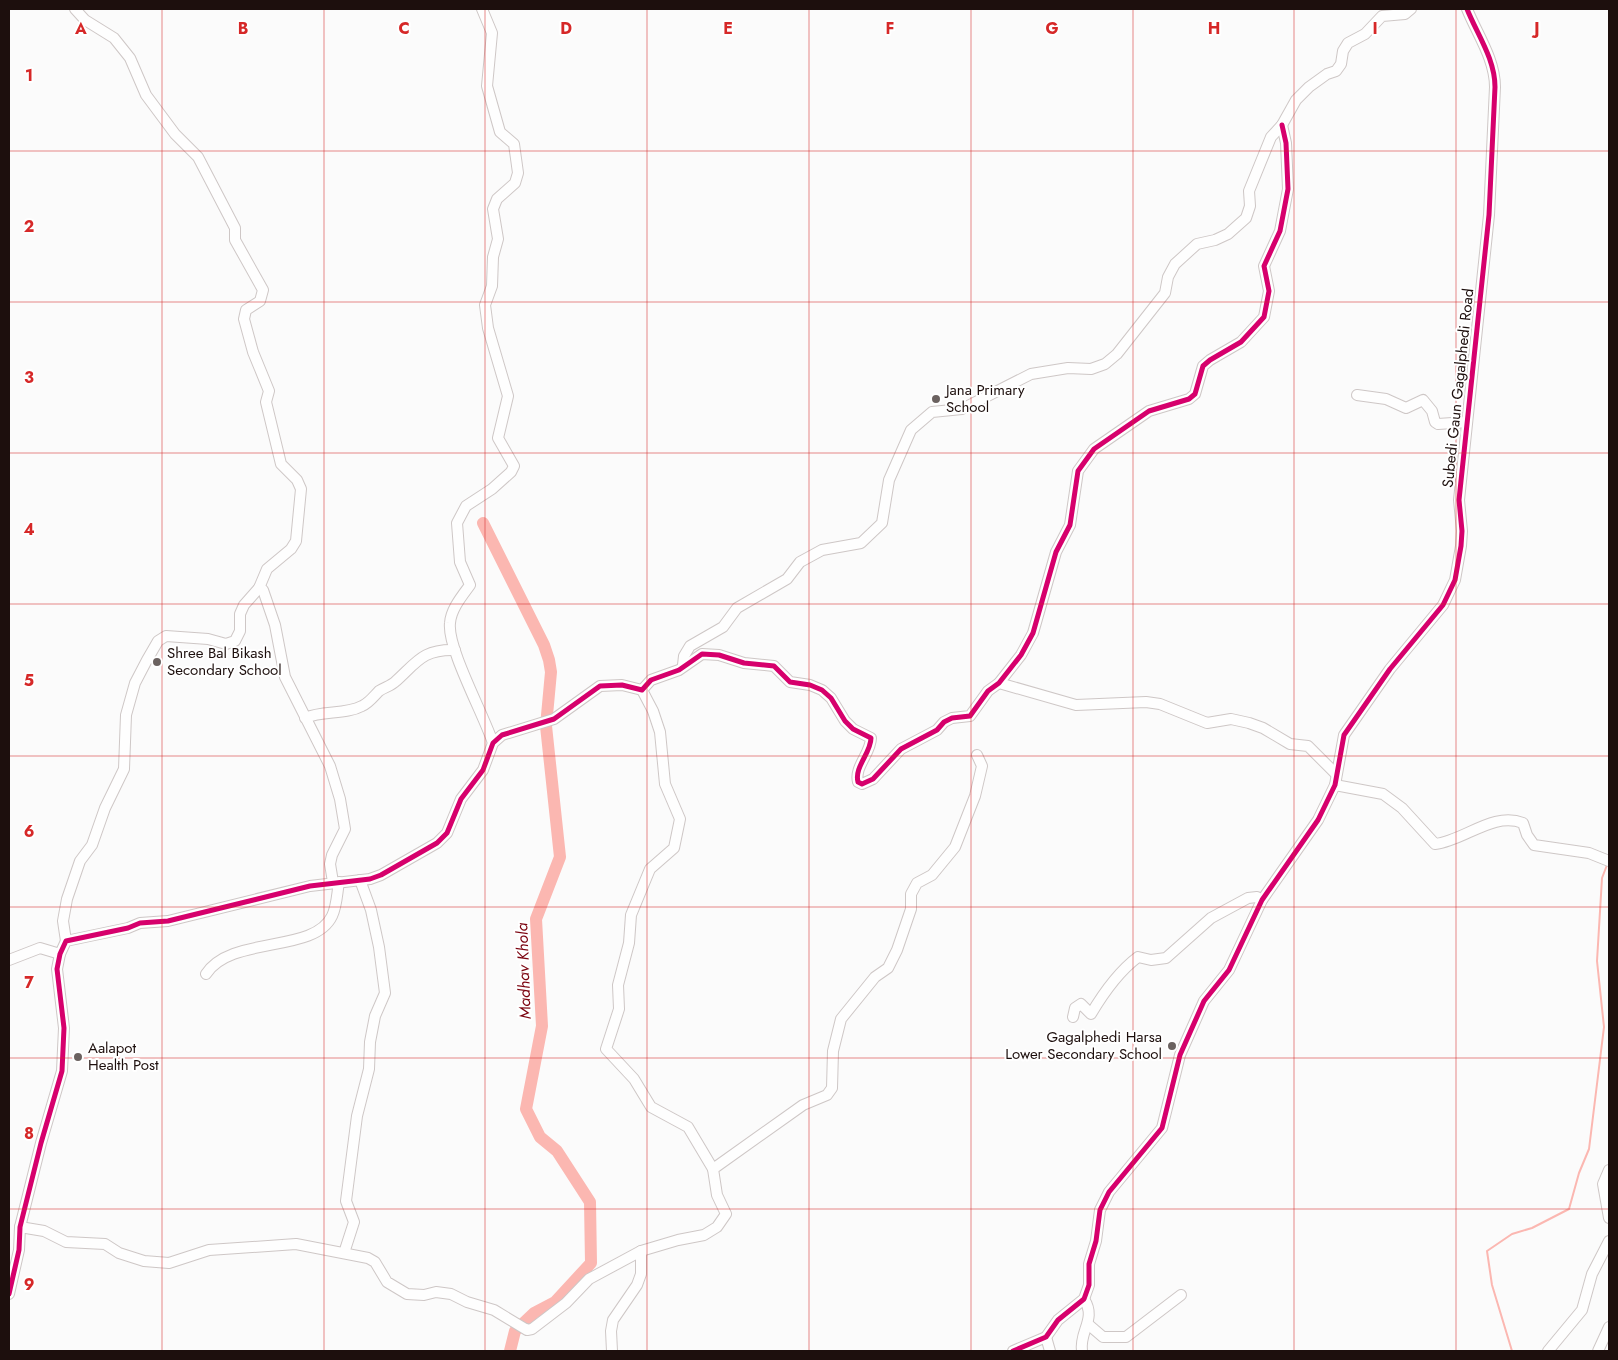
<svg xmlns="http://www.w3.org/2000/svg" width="1618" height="1360" font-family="Jost,sans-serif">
  <rect width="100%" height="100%" fill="#fbfbfb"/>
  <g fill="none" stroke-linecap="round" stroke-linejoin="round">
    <path stroke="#fbb7b1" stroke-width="2" d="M 1512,1351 L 1492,1285 L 1487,1251 L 1512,1234 L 1532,1228 L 1569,1209 L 1579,1173 L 1589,1149 L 1604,1027 L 1597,961 L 1602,878 L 1607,865"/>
    <path stroke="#fbb7b1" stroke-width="12" d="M 483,523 L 544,645 L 549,660 L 551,672 L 546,726 L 560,857 L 536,919 L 542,1026 L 526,1109 L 540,1137 L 557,1151 L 590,1202 L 591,1263 L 555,1302 L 534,1313 L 515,1331 L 510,1351"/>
    <defs>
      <g id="minor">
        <path d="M 482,9 L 492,33 L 487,86 L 500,132 L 514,144 L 518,173 L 515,183 L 497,199 L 493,209 L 498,239 L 493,257 L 492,286 L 485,305 L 488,328 L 508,396 L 498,438 L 514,466 L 511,472 L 492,489 L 466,506 L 457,523 L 460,562 L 470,585 C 462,596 451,609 450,623 C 447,648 484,715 493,743"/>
        <path d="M 1357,395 L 1386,399 L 1406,408 L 1423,400 L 1432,411 L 1435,422 L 1438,424 L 1467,422"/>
        <path d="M 259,588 L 263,590 L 275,625 L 285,677 L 330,766 L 340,799 L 345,829 L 332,855 L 330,864 L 333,882"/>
        <path d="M 683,665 L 684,656 L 690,646 L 723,627 L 737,608 L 787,579 L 800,562 L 822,550 L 861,543 L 882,523 L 889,480 L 911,430 L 932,412 L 962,409 L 1031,374 L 1068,368 L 1091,369 L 1105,364 L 1117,354 L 1165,293 L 1168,277 L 1175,264 L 1197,244 L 1215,240 L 1228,234 L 1246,218 L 1250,206 L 1249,191 L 1271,137 L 1282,125 L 1296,100 L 1309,87 L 1327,74 L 1336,71 L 1341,64 L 1343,51 L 1348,43 L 1365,34 L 1382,16 L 1405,14 L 1411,9"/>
        <path d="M 999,683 L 1076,705 L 1146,702 L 1160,704 L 1207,723 L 1231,719 L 1249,723 L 1263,728 L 1290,744 L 1308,746 L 1336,774"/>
        <path d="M 642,690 L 653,711 L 660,732 L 665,784 L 680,819 L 674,848 L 650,869 L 631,915 L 629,943 L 618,985 L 619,1009 L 606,1049 L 634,1079 L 651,1107 L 688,1127 L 713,1169"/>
        <path d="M 305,718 C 323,710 345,715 362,706 C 369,703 374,696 379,691 C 385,687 391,686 396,681 C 417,662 423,649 455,650"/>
        <path d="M 1335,785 L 1383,794 L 1402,808 L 1435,844 C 1464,841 1493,811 1523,823 L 1527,835 L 1534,845 L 1589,853 L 1609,861"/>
        <path d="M 66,941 L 63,921 L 67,899 L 80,861 L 92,845 L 105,808 L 124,769 L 126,715 L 135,683 L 147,660 L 158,641 L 166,636 L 208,639 L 226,644 L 235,641 L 240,631 L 240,614 L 244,605 L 259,588 L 267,569 L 291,549 L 296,541 L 301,489 L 297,480 L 281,464 L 266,402 L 269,391 L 253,352 L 244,319 L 246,310 L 260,301 L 263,290 L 235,240 L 235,228 L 198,157 L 175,134 L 146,95 L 130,58 L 114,38 L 85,20 L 75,9"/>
        <path d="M 9,960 L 40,948 L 60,954"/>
        <path d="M 206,974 C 231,935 314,954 332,916 C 337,906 337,893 339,882"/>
        <path d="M 1073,1017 L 1075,1008 L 1081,1004 L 1091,1014 C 1104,992 1118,972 1138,957 L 1151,960 L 1166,958 L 1211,918 L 1248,898 L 1257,897 L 1262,900"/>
        <path d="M 1609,1170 L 1603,1184 L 1609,1218"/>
        <path d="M 20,1227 L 44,1231 L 66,1242 L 105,1244 L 119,1253 L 144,1261 L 169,1263 L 209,1250 L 296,1244 L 368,1258 L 375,1262 L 387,1282 L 407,1294 L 424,1295 L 436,1292 L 451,1294 L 467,1302 L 494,1310 L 527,1330 L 532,1329 L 566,1303 L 589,1279 L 641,1251 L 678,1240 L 704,1235 L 717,1227 L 726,1214 L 717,1195 L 713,1169 L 803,1105 L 827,1095 L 832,1088 L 833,1051 L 841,1019 L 875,977 L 888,968 L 897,950 L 911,909 L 911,894 L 917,883 L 932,875 L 955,847 L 975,796 L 982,766 L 977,755"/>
        <path d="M 344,1253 L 354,1222 L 346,1201 L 357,1116 L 369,1069 L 370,1042 L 375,1016 L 385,993 L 379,947 L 371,910 L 360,880"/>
        <path d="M 9,1294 L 19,1250 L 20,1227 L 41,1143 L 62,1071 L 64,1028 L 57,969 L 60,954 L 66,941 L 128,928 L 140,923 L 168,921 L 310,886 L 370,879 L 381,875 L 437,843 L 447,833 L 461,799 L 483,770 L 493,743 L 502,735 L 554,719 L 600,686 L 622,685 L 642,690 L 651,680 L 679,670 L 702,654 L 719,655 L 744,663 L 774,666 L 790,682 L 810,685 L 822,690 L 831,698 L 845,721 L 853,729 L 871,738 C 871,753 854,767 858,782 L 862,784 L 873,779 L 901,749 L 937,730 L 944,722 L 952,718 L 970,716 L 988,691 L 999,683 L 1021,655 L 1033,633 L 1056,552 L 1070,525 L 1078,471 L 1094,449 L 1149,411 L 1189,399 L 1195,394 L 1203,366 L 1210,360 L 1241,342 L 1264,317 L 1269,291 L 1264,266 L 1280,231 L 1288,189 L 1286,143 L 1282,125"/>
        <path d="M 1089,1325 L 1103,1337 L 1126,1337 L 1181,1295"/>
        <path d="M 1046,1337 L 1050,1351"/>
        <path d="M 612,1351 L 611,1331 L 613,1320 L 637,1285 L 641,1274 L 641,1251"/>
        <path d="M 1013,1351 L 1046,1337 L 1058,1320 L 1084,1299 L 1089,1285 L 1089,1264 L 1096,1241 L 1100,1210 L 1109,1192 L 1162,1128 L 1180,1055 L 1204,1001 L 1229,970 L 1262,900 L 1318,820 L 1335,785 L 1344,735 L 1390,669 L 1443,605 L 1455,580 L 1461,546 L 1462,531 L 1459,500 L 1489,215 L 1495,87 C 1495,59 1477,34 1467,9"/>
        <path d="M 1082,1351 C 1079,1331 1097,1319 1084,1299"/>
        <path d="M 1548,1351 L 1582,1310 L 1592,1274 L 1609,1241"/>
        <path d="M 1598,1351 L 1609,1327"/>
      </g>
    </defs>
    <use href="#minor" stroke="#cec7c6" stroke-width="12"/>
    <use href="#minor" stroke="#fefefe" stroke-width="10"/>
    <defs>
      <g id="cycleway">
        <path d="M 9,1294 L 19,1250 L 20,1227 L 41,1143 L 62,1071 L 64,1028 L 57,969 L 60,954 L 66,941 L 128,928 L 140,923 L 168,921 L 310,886 L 370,879 L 381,875 L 437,843 L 447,833 L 461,799 L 483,770 L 493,743 L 502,735 L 554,719 L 600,686 L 622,685 L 642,690 L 651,680 L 679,670 L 702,654 L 719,655 L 744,663 L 774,666 L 790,682 L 810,685 L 822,690 L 831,698 L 845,721 L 853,729 L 871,738 C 871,753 854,767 858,782 L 862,784 L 873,779 L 901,749 L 937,730 L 944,722 L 952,718 L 970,716 L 988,691 L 999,683 L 1021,655 L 1033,633 L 1056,552 L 1070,525 L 1078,471 L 1094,449 L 1149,411 L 1189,399 L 1195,394 L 1203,366 L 1210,360 L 1241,342 L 1264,317 L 1269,291 L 1264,266 L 1280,231 L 1288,189 L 1286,143 L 1282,125"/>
        <path d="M 1013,1351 L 1046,1337 L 1058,1320 L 1084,1299 L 1089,1285 L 1089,1264 L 1096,1241 L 1100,1210 L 1109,1192 L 1162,1128 L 1180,1055 L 1204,1001 L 1229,970 L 1262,900 L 1318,820 L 1335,785 L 1344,735 L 1390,669 L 1443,605 L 1455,580 L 1461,546 L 1462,531 L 1459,500 L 1489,215 L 1495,87 C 1495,59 1477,34 1467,9"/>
      </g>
    </defs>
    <use href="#cycleway" stroke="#fff" stroke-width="8"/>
    <use href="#cycleway" stroke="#d6006c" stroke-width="5"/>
  </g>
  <path fill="none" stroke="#d62828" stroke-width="1" stroke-opacity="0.55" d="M 162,9 L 162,1351M 324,9 L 324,1351M 485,9 L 485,1351M 647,9 L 647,1351M 809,9 L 809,1351M 971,9 L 971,1351M 1133,9 L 1133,1351M 1294,9 L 1294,1351M 1456,9 L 1456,1351M 9,151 L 1609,151M 9,302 L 1609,302M 9,453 L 1609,453M 9,604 L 1609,604M 9,756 L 1609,756M 9,907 L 1609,907M 9,1058 L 1609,1058M 9,1209 L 1609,1209"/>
  <g fill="#6b6260" stroke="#fff" stroke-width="2">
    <circle cx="936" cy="399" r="5"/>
    <circle cx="157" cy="662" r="5"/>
    <circle cx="1172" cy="1046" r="5"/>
    <circle cx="78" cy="1057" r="5"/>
  </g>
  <g text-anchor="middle" stroke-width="4" stroke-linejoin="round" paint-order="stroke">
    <g font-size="15" fill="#1d0f0d" stroke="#fff">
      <text transform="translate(1458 388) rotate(-84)" y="5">Subedi Gaun Gagalphedi Road</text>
    </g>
    <g font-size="15" fill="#1d0f0d" stroke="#fff" text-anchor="start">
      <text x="946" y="395">Jana Primary<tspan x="946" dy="17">School</tspan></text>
      <text x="167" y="658">Shree Bal Bikash<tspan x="167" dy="17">Secondary School</tspan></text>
      <text x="1162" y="1042" text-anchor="end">Gagalphedi Harsa<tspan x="1162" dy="17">Lower Secondary School</tspan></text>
      <text x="88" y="1053">Aalapot<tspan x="88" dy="17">Health Post</tspan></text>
    </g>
    <g font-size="16" font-style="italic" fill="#7b030f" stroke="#fff">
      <text transform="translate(523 971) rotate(-92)" y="6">Madhav Khola</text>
    </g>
  </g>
  <g font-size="16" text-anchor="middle" font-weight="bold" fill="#d62828" stroke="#fff" stroke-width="4" stroke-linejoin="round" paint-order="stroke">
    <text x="81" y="34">A</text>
    <text x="243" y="34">B</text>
    <text x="404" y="34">C</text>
    <text x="566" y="34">D</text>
    <text x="728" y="34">E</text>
    <text x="890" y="34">F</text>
    <text x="1052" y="34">G</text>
    <text x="1214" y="34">H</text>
    <text x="1375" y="34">I</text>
    <text x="1537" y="34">J</text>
    <text x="29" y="81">1</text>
    <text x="29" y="232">2</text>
    <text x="29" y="383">3</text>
    <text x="29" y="535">4</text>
    <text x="29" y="686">5</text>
    <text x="29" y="837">6</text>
    <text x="29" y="988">7</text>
    <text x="29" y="1139">8</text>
    <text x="29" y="1290">9</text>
  </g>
  <rect width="1618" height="1360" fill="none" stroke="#1d0f0d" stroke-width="20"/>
</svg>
